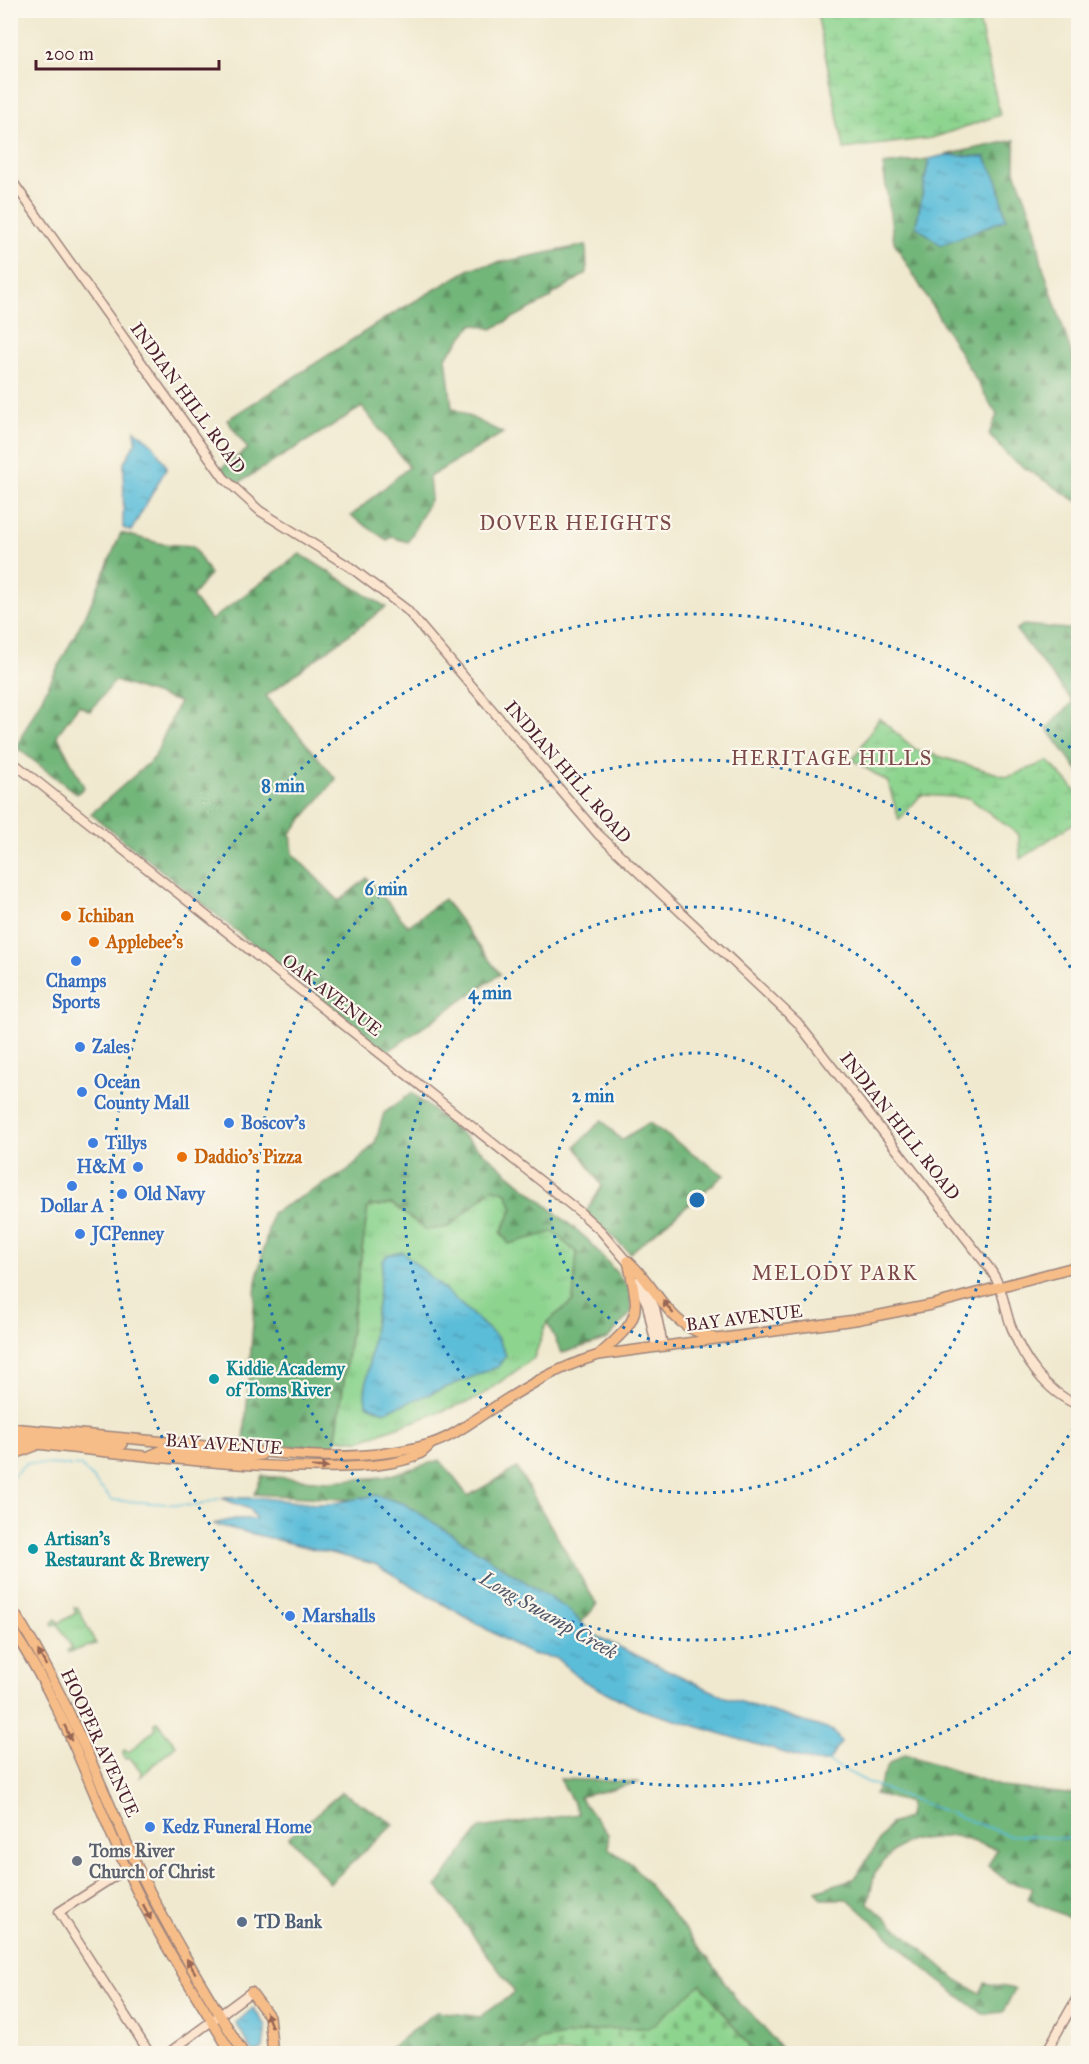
<svg xmlns="http://www.w3.org/2000/svg" width="1089" height="2064" font-family="'IM FELL Great Primer',serif">
  <defs>
    <pattern id="grass-tufts" width="24" height="20" patternUnits="userSpaceOnUse" patternTransform="scale(1.5)"><rect width="24" height="20" fill="#8dd48f"/><path d="M3 7l-1-3M5 7V3M7 7l1-3M15 17l-1-3M17 17v-4M19 17l1-3" fill="none" stroke="#7bb67c"/></pattern>
    <pattern id="forest-firs" width="22" height="20" patternUnits="userSpaceOnUse" patternTransform="scale(1.5)"><rect width="22" height="20" fill="#72b67a"/><path d="M5 1l3.5 6h-7zM16 11l3.5 6h-7z" fill="#609364"/></pattern>
    <pattern id="wetland-marsh" width="20" height="14" patternUnits="userSpaceOnUse" patternTransform="scale(1.5)"><rect width="20" height="14" fill="#8dd48f"/><path d="M1 5h8M5 5V1M11 12h8M15 12V8" fill="none" stroke="#7bb67c"/></pattern>
    <pattern id="cemetery-stones" width="16" height="16" patternUnits="userSpaceOnUse" patternTransform="scale(1.5)"><rect width="16" height="16" fill="#8dd48f"/><path d="M2 7V4a2 2 0 0 1 4 0v3zM10 15v-3a2 2 0 0 1 4 0v3z" fill="#7bb67c"/></pattern>
    <pattern id="water-ripples" width="26" height="14" patternUnits="userSpaceOnUse" patternTransform="scale(1.5)"><rect width="26" height="14" fill="#5bbdd9"/><path d="M2 4q2-2 4 0t4 0M15 11q2-2 4 0t4 0" fill="none" stroke="#4d99b0"/></pattern>
  </defs>
  <rect width="100%" height="100%" fill="#fbf7ec"/>
  <filter id="ink" filterUnits="userSpaceOnUse"><feTurbulence type="fractalNoise" baseFrequency=".0167" numOctaves="2"/><feDisplacementMap in="SourceGraphic" scale="12" xChannelSelector="R" yChannelSelector="G"/><feConvolveMatrix kernelMatrix="1 2 1 2 8 2 1 2 1" color-interpolation-filters="sRGB"/></filter>
  <filter id="wash" filterUnits="userSpaceOnUse"><feTurbulence type="fractalNoise" baseFrequency=".008" numOctaves="4" result="noise"/><feDisplacementMap in="SourceGraphic" scale="24" xChannelSelector="R" yChannelSelector="G"/><feGaussianBlur stdDeviation="1.35" result="paint"/><feColorMatrix in="noise" values="0 0 0 0 0 0 0 0 0 0 0 0 0 0 0 0 0 1.4 0 .05"/><feComposite in="paint" operator="in"/></filter>
  <g filter="url(#wash)">
    <rect width="100%" height="100%" fill="#f0e9cf"/>
    <g fill="url(#grass-tufts)" stroke="#6c7a5d" stroke-width="1.5">
      <path d="M 493,1188 L 507,1193 L 513,1208 L 501,1233 L 553,1232 L 577,1253 L 573,1301 L 547,1322 L 534,1358 L 476,1399 L 361,1440 L 336,1439 L 368,1207 L 392,1204 L 426,1230 L 449,1227 Z"/>
      <path d="M 74,1608 L 78,1608 L 96,1644 L 69,1652 L 68,1650 L 72,1648 L 58,1624 L 53,1625 L 52,1623 L 56,1619 L 59,1623 L 76,1613 Z"/>
      <path d="M 157,1722 L 176,1745 L 140,1777 L 141,1771 L 129,1757 L 125,1759 L 123,1753 L 124,1750 L 129,1752 L 156,1728 L 154,1723 Z"/>
    </g>
    <g fill="url(#forest-firs)" stroke="#5e6a52" stroke-width="1.5">
      <path d="M 1015,140 L 1015,171 L 1034,221 L 1042,264 L 1076,367 L 1078,385 L 1078,502 L 1011,459 L 989,434 L 997,415 L 894,242 L 883,165 L 929,159 L 916,226 L 985,157 L 945,155 Z"/>
      <path d="M 586,245 L 587,273 L 552,295 L 551,298 L 492,329 L 473,324 L 446,357 L 452,408 L 503,433 L 429,477 L 431,498 L 408,542 L 392,537 L 387,540 L 351,516 L 409,467 L 362,407 L 235,485 L 220,469 L 248,449 L 227,420 L 386,318 L 472,268 Z"/>
      <path d="M 121,533 L 163,544 L 193,546 L 210,574 L 192,597 L 211,620 L 300,554 L 386,607 L 266,696 L 336,779 L 291,833 L 293,854 L 339,901 L 367,878 L 408,926 L 444,899 L 500,974 L 387,1052 L 91,814 L 154,758 L 179,702 L 115,681 L 90,711 L 79,705 L 57,735 L 84,787 L 77,794 L 16,747 L 89,608 Z"/>
      <path d="M 1023,625 L 1078,630 L 1078,771 L 1047,728 L 1073,702 L 1016,630 Z"/>
      <path d="M 412,1093 L 587,1239 L 629,1287 L 632,1312 L 607,1339 L 562,1353 L 547,1322 L 573,1301 L 577,1253 L 553,1232 L 509,1244 L 501,1233 L 513,1209 L 507,1193 L 493,1188 L 449,1227 L 426,1230 L 392,1204 L 368,1207 L 334,1450 L 244,1442 L 256,1282 L 272,1213 L 348,1171 L 375,1143 L 384,1113 Z"/>
      <path d="M 602,1120 L 621,1140 L 649,1123 L 724,1175 L 630,1253 L 586,1212 L 602,1186 L 576,1146 Z"/>
      <path d="M 440,1460 L 468,1496 L 517,1468 L 597,1605 L 581,1623 L 568,1610 L 393,1502 L 254,1494 L 262,1476 L 328,1481 L 384,1477 Z"/>
      <path d="M 905,1754 L 1002,1787 L 1078,1795 L 1078,1922 L 1028,1899 L 1033,1888 L 1008,1882 L 988,1866 L 997,1849 L 955,1836 L 910,1840 L 893,1851 L 875,1872 L 868,1903 L 957,1980 L 980,1993 L 985,1983 L 1015,1989 L 1003,2012 L 983,2014 L 935,1978 L 848,1899 L 822,1899 L 816,1891 L 855,1878 L 890,1824 L 908,1818 L 910,1803 L 875,1794 L 889,1764 Z"/>
      <path d="M 560,1779 L 640,1782 L 579,1797 L 608,1834 L 609,1849 L 632,1864 L 714,1966 L 740,2005 L 750,2012 L 785,2053 L 754,2053 L 701,1985 L 649,2028 L 604,2029 L 538,2041 L 522,2053 L 383,2054 L 437,2011 L 480,2017 L 515,1992 L 437,1886 L 480,1828 L 579,1814 Z"/>
      <path d="M 342,1792 L 394,1824 L 330,1883 L 289,1837 Z"/>
    </g>
    <g fill="url(#wetland-marsh)" stroke="#6c7a5d" stroke-width="1.5">
      <path d="M 821,10 L 977,11 L 1000,115 L 932,138 L 844,149 L 817,13 Z"/>
      <path d="M 879,718 L 915,749 L 1008,777 L 1048,761 L 1078,793 L 1078,820 L 1020,859 L 1019,835 L 969,798 L 921,795 L 899,820 L 888,782 L 853,760 Z"/>
    </g>
    <path fill="url(#cemetery-stones)" stroke="#6c7a5d" stroke-width="1.5" d="M 701,1984 L 754,2053 L 522,2053 L 538,2041 L 604,2029 L 649,2028 Z"/>
    <g fill="url(#water-ripples)" stroke="#526e82" stroke-width="1.5">
      <path d="M 945,155 L 985,157 L 998,182 L 1006,219 L 941,245 L 916,226 L 929,159 Z"/>
      <path d="M 135,430 L 153,445 L 167,467 L 131,531 L 123,528 L 124,463 L 136,441 Z"/>
      <path d="M 403,1252 L 497,1337 L 506,1355 L 498,1367 L 384,1412 L 366,1404 L 365,1394 L 383,1261 L 387,1255 Z"/>
      <path d="M 376,1495 L 405,1504 L 569,1610 L 593,1634 L 606,1641 L 725,1697 L 833,1731 L 841,1742 L 828,1762 L 815,1762 L 639,1709 L 582,1680 L 556,1658 L 531,1654 L 519,1648 L 375,1564 L 213,1524 L 235,1519 L 256,1519 L 249,1509 L 221,1498 L 262,1498 L 324,1505 Z"/>
      <path d="M 253,2008 L 266,2026 L 263,2049 L 254,2053 L 236,2023 Z"/>
    </g>
    <g fill="none" stroke-linecap="round" stroke-linejoin="round">
      <g stroke="#5bbdd9" stroke-width="1.5">
        <path d="M 10,1479 L 26,1463 L 81,1466 L 112,1500 L 196,1506 L 220,1498"/>
        <path d="M 827,1761 L 869,1783 L 1008,1835 L 1078,1839"/>
      </g>
    </g>
  </g>
  <g filter="url(#ink)">
    <g fill="none" stroke-linecap="round" stroke-linejoin="round">
      <defs>
        <g id="secondary">
          <path d="M 10,178 L 224,478 L 260,511 L 350,567 L 407,610 L 598,834 L 797,1022 L 990,1269 C 1004,1289 1003,1304 1011,1326 C 1022,1358 1046,1392 1078,1405"/>
          <path d="M 10,760 L 581,1213 L 601,1231 L 630,1265"/>
          <path d="M 641,1280 L 655,1308 L 663,1345"/>
          <path d="M 636,1281 L 647,1304 L 656,1346"/>
          <path d="M 126,1869 L 59,1912 L 150,2054"/>
          <path d="M 167,2054 L 251,1992"/>
          <path d="M 1045,2054 L 1078,1996"/>
        </g>
        <g id="primary">
          <path d="M 628,1261 C 649,1279 664,1311 684,1324 C 692,1331 704,1334 714,1338"/>
          <path d="M 601,1353 C 643,1316 639,1314 628,1261"/>
          <path d="M 10,1428 C 69,1433 128,1438 187,1444 C 268,1452 350,1467 430,1444 C 451,1438 471,1422 490,1410 C 525,1387 558,1367 599,1355 L 855,1320 L 931,1305 L 1078,1266"/>
          <path d="M 10,1435 L 122,1445"/>
          <path d="M 10,1441 C 84,1449 369,1488 421,1453 C 424,1451 428,1447 431,1444"/>
          <path d="M 151,1455 L 163,1450 L 247,1457 L 261,1455"/>
          <path d="M 10,1456 L 35,1446"/>
          <path d="M 10,1606 C 64,1687 97,1779 138,1868 C 169,1932 206,1993 244,2054"/>
          <path d="M 10,1627 C 61,1701 90,1787 126,1868 C 155,1933 195,1993 232,2054"/>
          <path d="M 251,1992 L 269,2016 L 273,2054"/>
        </g>
      </defs>
      <use href="#secondary" stroke="#9d847d" stroke-width="11"/>
      <use href="#primary" stroke="#9d847d" stroke-width="12"/>
      <use href="#secondary" stroke="#fce5cf" stroke-width="8"/>
      <use href="#primary" stroke="#f7bd88" stroke-width="9"/>
    </g>
    <defs><path id="oneway-solid" d="M-6-.8H1V-3.2L6.5 0L1 3.2V.8H-6Z" transform="scale(1.5)"/></defs>
    <g fill="#986655">
      <use href="#oneway-solid" transform="translate(668 1307) rotate(-128)"/>
      <use href="#oneway-solid" transform="translate(320 1467) rotate(2)"/>
      <use href="#oneway-solid" transform="translate(42 1658) rotate(-118)"/>
      <use href="#oneway-solid" transform="translate(68 1733) rotate(66)"/>
      <use href="#oneway-solid" transform="translate(147 1912) rotate(63)"/>
      <use href="#oneway-solid" transform="translate(191 1966) rotate(-121)"/>
      <use href="#oneway-solid" transform="translate(269 2020) rotate(-111)"/>
    </g>
  </g>
  <g fill="none" stroke="#1f6fb2" stroke-width="3" stroke-dasharray="3 6">
    <circle cx="697" cy="1200" r="147"/>
    <circle cx="697" cy="1200" r="293"/>
    <path d="M1078 1420A440 440 0 1 1 1078 980"/>
    <path d="M1078 1646A586 586 0 1 1 1078 754"/>
  </g>
  <g fill="#e8710a" stroke="#fbf7ec" stroke-width="2">
    <circle cx="66" cy="916" r="6"/>
    <circle cx="94" cy="942" r="6"/>
    <circle cx="182" cy="1157" r="6"/>
  </g>
  <g fill="#3f7fe0" stroke="#fbf7ec" stroke-width="2">
    <circle cx="76" cy="961" r="6"/>
    <circle cx="80" cy="1047" r="6"/>
    <circle cx="82" cy="1092" r="6"/>
    <circle cx="229" cy="1123" r="6"/>
    <circle cx="93" cy="1143" r="6"/>
    <circle cx="138" cy="1167" r="6"/>
    <circle cx="72" cy="1186" r="6"/>
    <circle cx="122" cy="1194" r="6"/>
    <circle cx="80" cy="1234" r="6"/>
    <circle cx="290" cy="1616" r="6"/>
    <circle cx="150" cy="1827" r="6"/>
  </g>
  <g fill="#0f9aa8" stroke="#fbf7ec" stroke-width="2">
    <circle cx="214" cy="1379" r="6"/>
    <circle cx="33" cy="1549" r="6"/>
  </g>
  <circle fill="#6b7280" stroke="#fbf7ec" stroke-width="2" cx="77" cy="1861" r="6"/>
  <circle fill="#5c6f8a" stroke="#fbf7ec" stroke-width="2" cx="242" cy="1922" r="6"/>
  <g text-anchor="middle" stroke-width="4.5" stroke-linejoin="round" paint-order="stroke">
    <g font-size="18" fill="#4a1f2b" stroke="#fbf7ec">
      <text transform="translate(188 398) rotate(54)" y="6">INDIAN HILL ROAD</text>
      <text transform="translate(568 772) rotate(49)" y="6">INDIAN HILL ROAD</text>
      <text transform="translate(332 995) rotate(38)" y="6">OAK AVENUE</text>
      <text transform="translate(900 1126) rotate(52)" y="6">INDIAN HILL ROAD</text>
      <text transform="translate(744 1318) rotate(-7)" y="6">BAY AVENUE</text>
      <text transform="translate(224 1444) rotate(4)" y="6">BAY AVENUE</text>
      <text transform="translate(100 1743) rotate(65)" y="6">HOOPER AVENUE</text>
    </g>
    <g font-size="18" font-weight="bold" fill="#c56008" stroke="#fbf7ec" text-anchor="start">
      <text x="78" y="922">Ichiban</text>
      <text x="106" y="948">Applebee's</text>
      <text x="194" y="1163">Daddio's Pizza</text>
    </g>
    <g font-size="18" font-weight="bold" fill="#366cbe" stroke="#fbf7ec" text-anchor="start">
      <text x="76" y="987" text-anchor="middle">Champs<tspan x="76" dy="21">Sports</tspan></text>
      <text x="92" y="1053">Zales</text>
      <text x="94" y="1088">Ocean<tspan x="94" dy="21">County Mall</tspan></text>
      <text x="241" y="1129">Boscov's</text>
      <text x="105" y="1149">Tillys</text>
      <text x="126" y="1173" text-anchor="end">H&amp;M</text>
      <text x="134" y="1200">Old Navy</text>
      <text x="72" y="1212" text-anchor="middle">Dollar A</text>
      <text x="92" y="1240">JCPenney</text>
      <text x="302" y="1622">Marshalls</text>
      <text x="162" y="1833">Kedz Funeral Home</text>
    </g>
    <g font-size="18" font-weight="bold" fill="#0d838f" stroke="#fbf7ec" text-anchor="start">
      <text x="226" y="1375">Kiddie Academy<tspan x="226" dy="21">of Toms River</tspan></text>
      <text x="45" y="1545">Artisan's<tspan x="45" dy="21">Restaurant &amp; Brewery</tspan></text>
    </g>
    <g font-size="18" font-weight="bold" fill="#5b616d" stroke="#fbf7ec" text-anchor="start">
      <text x="89" y="1857">Toms River<tspan x="89" dy="21">Church of Christ</tspan></text>
    </g>
    <g font-size="18" font-weight="bold" fill="#4e5e75" stroke="#fbf7ec" text-anchor="start">
      <text x="254" y="1928">TD Bank</text>
    </g>
    <g font-size="20" letter-spacing="1.5" fill="#7b4948" stroke="#fbf7ec">
      <text x="576" y="530">DOVER HEIGHTS</text>
      <text x="832" y="765">HERITAGE HILLS</text>
      <text x="835" y="1280">MELODY PARK</text>
    </g>
    <g font-size="20" font-style="italic" fill="#505668" stroke="#fbf7ec">
      <text transform="translate(549 1615) rotate(30)" y="7">Long Swamp Creek</text>
    </g>
  </g>
  <circle cx="697" cy="1200" r="9" fill="#1f6fb2" stroke="#fbf7ec" stroke-width="3"/>
  <g font-size="18" text-anchor="middle" font-weight="bold" fill="#1f6fb2" stroke="#fbf7ec" stroke-width="4.5" stroke-linejoin="round" paint-order="stroke">
    <text x="283" y="792">8 min</text>
    <text x="386" y="895">6 min</text>
    <text x="490" y="999">4 min</text>
    <text x="593" y="1102">2 min</text>
  </g>
  <rect width="1089" height="2064" fill="none" stroke="#fbf7ec" stroke-width="36"/>
  <path d="M36 60v9h183v-9" fill="none" stroke="#4a1f2b" stroke-width="3"/>
  <text x="45" y="60" font-size="18" fill="#4a1f2b" stroke="#fbf7ec" stroke-width="4.5" paint-order="stroke">200 m</text>
</svg>
